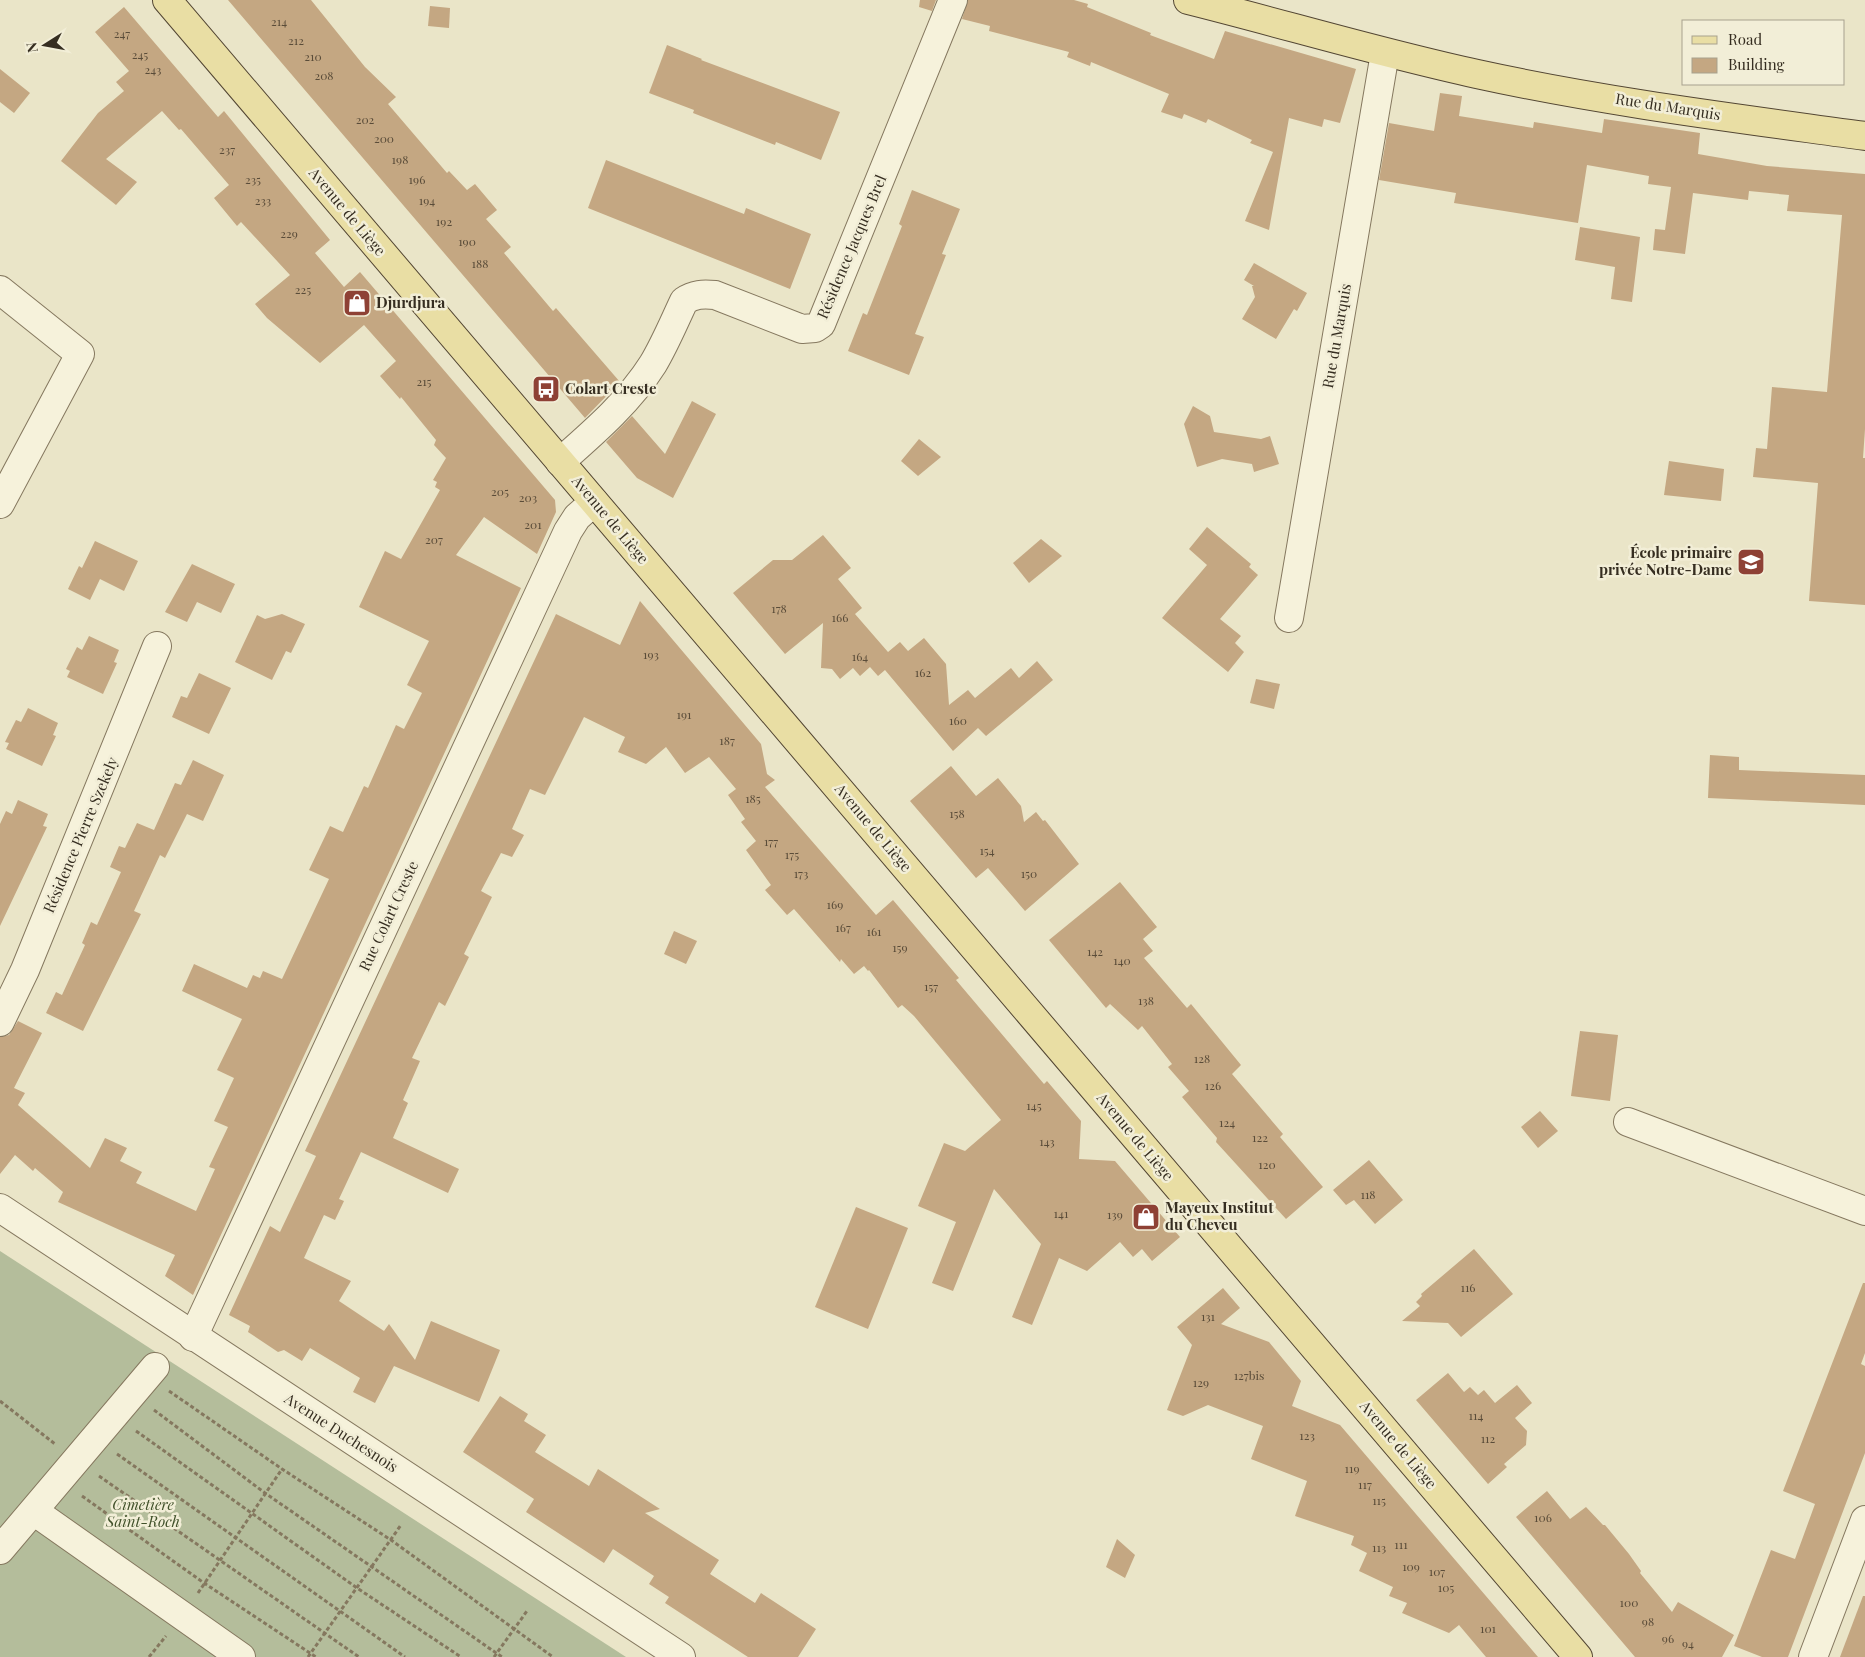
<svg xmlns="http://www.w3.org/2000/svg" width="1865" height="1657" font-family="'Playfair Display',serif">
  <rect width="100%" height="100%" fill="#eae5c8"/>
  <path fill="#b4bd9b" d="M 0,1251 L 626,1657 L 0,1657 Z"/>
  <g fill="#c4a782">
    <path d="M 228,0 L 311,0 L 365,67 L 396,97 L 388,104 L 447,173 L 449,171 L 467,190 L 475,184 L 497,210 L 486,219 L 511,247 L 504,253 L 553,311 L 556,308 L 620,382 L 585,418 Z"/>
    <path d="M 920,0 L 936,0 L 932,11 L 919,7 Z"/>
    <path d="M 968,0 L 1074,0 L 1088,4 L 1087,7 L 1151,33 L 1150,35 L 1214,59 L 1225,31 L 1356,69 L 1340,123 L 1324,119 L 1322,127 L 1289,118 L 1269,230 L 1245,221 L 1273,152 L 1250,143 L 1252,140 L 1208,119 L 1206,123 L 1184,114 L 1182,119 L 1161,112 L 1169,94 L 1091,62 L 1090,66 L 1067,57 L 1069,52 L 989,31 L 990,26 L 962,19 Z"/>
    <path d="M 430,6 L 450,8 L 449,28 L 428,26 Z"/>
    <path d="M 124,7 L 218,117 L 224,111 L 330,240 L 315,253 L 344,287 L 360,272 L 555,500 L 556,512 L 537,554 L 484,517 L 456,555 L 521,588 L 193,1295 L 165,1276 L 175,1255 L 58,1202 L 63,1192 L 35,1168 L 33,1171 L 15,1155 L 0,1174 L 0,1037 L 9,1035 L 18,1021 L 42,1033 L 14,1088 L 25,1093 L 18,1105 L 90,1168 L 105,1138 L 127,1148 L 120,1161 L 142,1172 L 136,1183 L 196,1211 L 215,1169 L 209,1167 L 228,1127 L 214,1121 L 234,1078 L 217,1070 L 242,1019 L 182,991 L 194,964 L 247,988 L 253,975 L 260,978 L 263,971 L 282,979 L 329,879 L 309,870 L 330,826 L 343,832 L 364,786 L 368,788 L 396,725 L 404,729 L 422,693 L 407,685 L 429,641 L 359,607 L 385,551 L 401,559 L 440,490 L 435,487 L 437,482 L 433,480 L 446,458 L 434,445 L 436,440 L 401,397 L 400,399 L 380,376 L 396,361 L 364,325 L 320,363 L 267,318 L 255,304 L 290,275 L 241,222 L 237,226 L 214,198 L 229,185 L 181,129 L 179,130 L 162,111 L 106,159 L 137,182 L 116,205 L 61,161 L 98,113 L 124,91 L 116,82 L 129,71 L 95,32 Z"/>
    <path d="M 667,45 L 702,59 L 701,60 L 840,112 L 821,160 L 776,142 L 775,145 L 693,113 L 694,110 L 649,93 Z"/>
    <path d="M 0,69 L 30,93 L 14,113 L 0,102 Z"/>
    <path d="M 1440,93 L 1462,96 L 1459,116 L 1533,128 L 1534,122 L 1602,133 L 1604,119 L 1700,133 L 1698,154 L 1767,166 L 1865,174 L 1865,429 L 1863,458 L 1865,458 L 1865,605 L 1809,601 L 1818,483 L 1753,477 L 1756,448 L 1767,449 L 1772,387 L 1827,392 L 1842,215 L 1787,211 L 1789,195 L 1749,191 L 1748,200 L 1693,193 L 1685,254 L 1653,250 L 1655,229 L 1665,230 L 1671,187 L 1648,184 L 1649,176 L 1587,165 L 1578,223 L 1454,203 L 1456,193 L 1379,180 L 1389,123 L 1434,131 Z"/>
    <path d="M 606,160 L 744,214 L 746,208 L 811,234 L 790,289 L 588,208 Z"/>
    <path d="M 912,190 L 960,209 L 942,254 L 946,255 L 915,334 L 924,337 L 909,375 L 848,351 L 863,313 L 867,315 L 902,226 L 899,224 Z"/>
    <path d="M 1580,227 L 1640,237 L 1632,302 L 1611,299 L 1615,267 L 1575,260 Z"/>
    <path d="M 1254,263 L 1307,293 L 1297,311 L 1294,309 L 1276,339 L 1242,319 L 1255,297 L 1252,286 L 1254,286 L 1244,280 Z"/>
    <path d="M 692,401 L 716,414 L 673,498 L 637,478 L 606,442 L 632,416 L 665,454 Z"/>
    <path d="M 1193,406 L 1210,416 L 1214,432 L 1261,439 L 1270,436 L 1279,464 L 1254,472 L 1252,464 L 1222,459 L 1197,467 L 1184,424 Z"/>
    <path d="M 919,439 L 941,457 L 918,476 L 901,461 Z"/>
    <path d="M 1669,461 L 1724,469 L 1721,501 L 1664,495 Z"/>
    <path d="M 1207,527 L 1251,564 L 1249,567 L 1258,575 L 1220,619 L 1241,636 L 1235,643 L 1244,652 L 1228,672 L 1162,618 L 1207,565 L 1189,549 Z"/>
    <path d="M 823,535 L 851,568 L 838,579 L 862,608 L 855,614 L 888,652 L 900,642 L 908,651 L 924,638 L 946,664 L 949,705 L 968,690 L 975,698 L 1011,668 L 1019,678 L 1037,661 L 1053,680 L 986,736 L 978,728 L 953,751 L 885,670 L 878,676 L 870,667 L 860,676 L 853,668 L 840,679 L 832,669 L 821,668 L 823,623 L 785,654 L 733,593 L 773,560 L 792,560 Z"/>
    <path d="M 1041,539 L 1062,556 L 1029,583 L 1013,563 Z"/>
    <path d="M 95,541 L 138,561 L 124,591 L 100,579 L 90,600 L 68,589 L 79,566 L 82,568 Z"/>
    <path d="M 192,564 L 235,584 L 221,613 L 197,602 L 187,622 L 165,612 Z"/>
    <path d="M 640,601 L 761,744 L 767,774 L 775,780 L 765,787 L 876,915 L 893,900 L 959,978 L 956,980 L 1044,1084 L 1047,1081 L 1081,1121 L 1079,1159 L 1115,1161 L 1180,1237 L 1152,1261 L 1142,1249 L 1133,1257 L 1120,1242 L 1087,1271 L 1059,1258 L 1032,1325 L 1012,1317 L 1041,1244 L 994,1189 L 953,1291 L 932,1283 L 956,1222 L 918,1206 L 944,1143 L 965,1151 L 1001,1120 L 914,1016 L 902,1005 L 898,1008 L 869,970 L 868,971 L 864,966 L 854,974 L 841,959 L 840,962 L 794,909 L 787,915 L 765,890 L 771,885 L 746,850 L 756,841 L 741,822 L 745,819 L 728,795 L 736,789 L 709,757 L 685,773 L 666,747 L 646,764 L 618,752 L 625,737 L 584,717 L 545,795 L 530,789 L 512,829 L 524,835 L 512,857 L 501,853 L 481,891 L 492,897 L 464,954 L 469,957 L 445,1006 L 439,1002 L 412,1058 L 420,1061 L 403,1100 L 408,1103 L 393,1138 L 459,1169 L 448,1193 L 361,1152 L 339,1199 L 344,1201 L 335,1220 L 324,1215 L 304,1258 L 351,1281 L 339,1301 L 384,1331 L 389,1324 L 415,1360 L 431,1321 L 500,1350 L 479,1402 L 394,1366 L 375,1403 L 353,1392 L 360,1378 L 310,1348 L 302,1361 L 284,1350 L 278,1352 L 248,1332 L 250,1326 L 229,1315 L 270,1226 L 280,1232 L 316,1156 L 305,1151 L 556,614 L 620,645 Z"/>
    <path d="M 282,614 L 305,624 L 291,653 L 286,651 L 272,680 L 235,662 L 257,615 L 265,619 Z"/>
    <path d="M 89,636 L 119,650 L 114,662 L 117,663 L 103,694 L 67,677 L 70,671 L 66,669 L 77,647 L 82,650 Z"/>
    <path d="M 199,673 L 231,688 L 209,734 L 172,717 L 181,696 L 187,698 Z"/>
    <path d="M 1256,679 L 1280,684 L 1274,709 L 1250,703 Z"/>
    <path d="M 28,708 L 58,723 L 53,735 L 56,736 L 42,766 L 6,749 L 9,743 L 5,742 L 16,720 L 21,722 Z"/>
    <path d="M 1710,755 L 1739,757 L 1739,770 L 1865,775 L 1865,805 L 1708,798 Z"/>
    <path d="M 193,760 L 224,775 L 203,821 L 187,814 L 165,858 L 160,855 L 134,911 L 141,914 L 83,1031 L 46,1013 L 56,992 L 62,995 L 85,945 L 82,943 L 91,922 L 97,925 L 121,872 L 110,867 L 119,846 L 125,848 L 137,823 L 154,830 L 175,783 L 181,785 Z"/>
    <path d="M 951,766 L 976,796 L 998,778 L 1021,806 L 1024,822 L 1036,812 L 1043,821 L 1045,820 L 1079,864 L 1025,911 L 988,868 L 976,878 L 910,801 Z"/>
    <path d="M 18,800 L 48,814 L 43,826 L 47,827 L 0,926 L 0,824 L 6,811 L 12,814 Z"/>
    <path d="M 1120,882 L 1157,927 L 1143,939 L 1153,951 L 1144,958 L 1187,1008 L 1191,1004 L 1241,1065 L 1232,1074 L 1283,1134 L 1280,1137 L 1323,1187 L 1286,1219 L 1216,1142 L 1217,1138 L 1182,1097 L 1189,1091 L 1168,1067 L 1172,1064 L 1142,1026 L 1138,1030 L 1110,1004 L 1106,1008 L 1049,940 Z"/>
    <path d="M 674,931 L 697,941 L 686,964 L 664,954 Z"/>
    <path d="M 1580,1031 L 1618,1035 L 1610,1101 L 1571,1096 Z"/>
    <path d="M 1540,1111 L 1558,1131 L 1538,1148 L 1521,1127 Z"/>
    <path d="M 1369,1160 L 1403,1200 L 1375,1224 L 1354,1200 L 1346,1205 L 1333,1190 Z"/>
    <path d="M 856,1207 L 908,1228 L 868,1329 L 815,1307 Z"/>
    <path d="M 1474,1249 L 1513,1294 L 1461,1337 L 1448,1323 L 1402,1321 L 1420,1306 L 1416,1302 L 1422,1296 L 1421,1294 Z"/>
    <path d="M 1863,1283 L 1865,1283 L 1865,1353 L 1861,1364 L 1865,1366 L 1865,1453 L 1788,1657 L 1762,1657 L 1734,1646 L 1771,1550 L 1795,1559 L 1815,1504 L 1783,1491 Z"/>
    <path d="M 1223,1288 L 1240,1308 L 1221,1324 L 1269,1342 L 1301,1381 L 1292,1406 L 1340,1425 L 1538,1657 L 1486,1657 L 1459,1625 L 1449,1633 L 1402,1613 L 1407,1603 L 1389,1596 L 1393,1587 L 1359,1571 L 1367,1553 L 1351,1545 L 1354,1536 L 1295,1516 L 1307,1481 L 1251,1459 L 1263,1426 L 1208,1405 L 1183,1416 L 1167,1410 L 1192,1345 L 1177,1327 Z"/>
    <path d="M 1448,1373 L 1464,1392 L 1470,1387 L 1478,1395 L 1484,1390 L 1495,1403 L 1517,1385 L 1532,1403 L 1515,1418 L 1527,1431 L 1526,1445 L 1504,1464 L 1507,1467 L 1488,1484 L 1416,1400 Z"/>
    <path d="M 500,1396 L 528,1414 L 524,1421 L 546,1435 L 535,1452 L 589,1486 L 598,1469 L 660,1509 L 645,1513 L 719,1560 L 710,1574 L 755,1603 L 761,1593 L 816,1629 L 798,1657 L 748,1657 L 665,1603 L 669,1597 L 649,1584 L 654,1576 L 613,1549 L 604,1563 L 526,1512 L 534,1499 L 463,1452 Z"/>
    <path d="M 1547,1491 L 1570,1519 L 1586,1507 L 1603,1525 L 1605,1525 L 1629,1554 L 1641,1571 L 1640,1573 L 1672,1612 L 1678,1602 L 1734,1635 L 1722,1657 L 1635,1657 L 1516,1517 Z"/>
    <path d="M 1117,1539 L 1135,1555 L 1125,1578 L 1106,1567 Z"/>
    <path d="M 1863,1596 L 1865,1596 L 1865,1657 L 1840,1657 Z"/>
  </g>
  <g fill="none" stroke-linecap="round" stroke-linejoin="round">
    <defs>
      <g id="minor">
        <path d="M 0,290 L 80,354 L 0,504"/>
        <path d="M 560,462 C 594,432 629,402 653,364 C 665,344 674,322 684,301 C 694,294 703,294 715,295 L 802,329 L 815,328 L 821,324 L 953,0"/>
        <path d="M 1289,618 L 1385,53"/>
        <path d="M 0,1022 L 25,970 L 157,646"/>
        <path d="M 1628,1122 L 1865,1211"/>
        <path d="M 0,1208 L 681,1657"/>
        <path d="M 193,1337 L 568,531 L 577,517 L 594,502"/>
        <path d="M 35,1512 L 241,1657"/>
        <path d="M 0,1550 L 155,1367"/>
        <path d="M 1813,1657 L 1865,1520"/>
      </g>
      <g id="major">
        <path d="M 167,0 L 1578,1657"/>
        <path d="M 1188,0 C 1284,24 1380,53 1477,74 C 1605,102 1735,118 1865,136"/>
      </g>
    </defs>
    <use href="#minor" stroke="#85785f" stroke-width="30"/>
    <use href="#major" stroke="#534633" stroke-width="30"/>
    <g stroke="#85785f" stroke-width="3" stroke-dasharray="4 2.5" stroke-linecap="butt">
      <path d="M 169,1391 L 282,1469 L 391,1540 L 553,1657"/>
      <path d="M 0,1401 L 55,1444"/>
      <path d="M 154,1410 L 265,1493 L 502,1657"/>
      <path d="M 136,1431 L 357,1588 L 461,1657"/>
      <path d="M 117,1454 L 405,1657"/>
      <path d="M 99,1476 L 359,1657"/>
      <path d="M 82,1496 L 204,1583 L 316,1657"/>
      <path d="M 198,1593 L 282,1469"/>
      <path d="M 149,1657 L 166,1636"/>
      <path d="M 308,1657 L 401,1525"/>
      <path d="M 494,1657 L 527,1611"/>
    </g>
    <use href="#minor" stroke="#f6f2db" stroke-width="28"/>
    <use href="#major" stroke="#e9dea4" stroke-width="28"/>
  </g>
  <defs>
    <symbol id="shop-square" viewBox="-11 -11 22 22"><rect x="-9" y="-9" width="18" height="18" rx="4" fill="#8e4135" stroke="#f2eed7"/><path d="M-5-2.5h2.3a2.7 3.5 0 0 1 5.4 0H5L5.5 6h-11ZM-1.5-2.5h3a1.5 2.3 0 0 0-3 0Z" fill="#fff"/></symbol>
    <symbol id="bus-square" viewBox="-11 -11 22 22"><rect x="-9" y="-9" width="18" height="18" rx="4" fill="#8e4135" stroke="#f2eed7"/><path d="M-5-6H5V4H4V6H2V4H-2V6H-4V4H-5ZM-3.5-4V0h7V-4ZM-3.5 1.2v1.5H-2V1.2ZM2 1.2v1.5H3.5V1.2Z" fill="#fff"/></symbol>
    <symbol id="school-square" viewBox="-11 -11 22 22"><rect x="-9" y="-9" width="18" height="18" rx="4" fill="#8e4135" stroke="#f2eed7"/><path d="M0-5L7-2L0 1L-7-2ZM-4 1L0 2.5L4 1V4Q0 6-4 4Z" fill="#fff"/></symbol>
  </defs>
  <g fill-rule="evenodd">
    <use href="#shop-square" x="341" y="287" width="32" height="32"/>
    <use href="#bus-square" x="530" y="373" width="32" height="32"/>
    <use href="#school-square" x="1735" y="546" width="32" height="32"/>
    <use href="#shop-square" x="1130" y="1201" width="32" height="32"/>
  </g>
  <g text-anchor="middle" stroke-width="5" stroke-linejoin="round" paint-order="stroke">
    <g font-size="12" fill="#5a4c39">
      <text x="279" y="26">214</text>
      <text x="122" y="38">247</text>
      <text x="296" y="45">212</text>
      <text x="140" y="59">245</text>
      <text x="313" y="61">210</text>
      <text x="153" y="74">243</text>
      <text x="324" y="80">208</text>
      <text x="365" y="124">202</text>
      <text x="384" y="143">200</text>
      <text x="227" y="154">237</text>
      <text x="400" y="164">198</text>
      <text x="253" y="184">235</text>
      <text x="417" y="184">196</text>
      <text x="263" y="205">233</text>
      <text x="427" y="205">194</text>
      <text x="444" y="226">192</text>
      <text x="289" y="238">229</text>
      <text x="467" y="246">190</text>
      <text x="480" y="268">188</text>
      <text x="303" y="294">225</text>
      <text x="424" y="386">215</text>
      <text x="500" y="496">205</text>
      <text x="528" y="502">203</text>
      <text x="533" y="529">201</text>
      <text x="434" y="544">207</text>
      <text x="779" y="613">178</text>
      <text x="840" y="622">166</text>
      <text x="651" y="659">193</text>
      <text x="860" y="661">164</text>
      <text x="923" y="677">162</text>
      <text x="684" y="719">191</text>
      <text x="958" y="725">160</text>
      <text x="727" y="745">187</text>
      <text x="753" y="803">185</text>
      <text x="957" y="818">158</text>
      <text x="771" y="846">177</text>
      <text x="987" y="855">154</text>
      <text x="792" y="859">175</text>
      <text x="801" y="878">173</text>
      <text x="1029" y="878">150</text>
      <text x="835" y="909">169</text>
      <text x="843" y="932">167</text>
      <text x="874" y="936">161</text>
      <text x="900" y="952">159</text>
      <text x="1095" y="956">142</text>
      <text x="1122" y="965">140</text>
      <text x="931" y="991">157</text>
      <text x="1146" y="1005">138</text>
      <text x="1202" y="1063">128</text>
      <text x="1213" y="1090">126</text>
      <text x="1034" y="1110">145</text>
      <text x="1227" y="1127">124</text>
      <text x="1260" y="1142">122</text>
      <text x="1047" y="1146">143</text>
      <text x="1267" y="1169">120</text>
      <text x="1368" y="1199">118</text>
      <text x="1061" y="1218">141</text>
      <text x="1115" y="1219">139</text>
      <text x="1468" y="1292">116</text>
      <text x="1208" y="1321">131</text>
      <text x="1249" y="1380">127bis</text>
      <text x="1201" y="1387">129</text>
      <text x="1476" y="1420">114</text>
      <text x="1307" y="1440">123</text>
      <text x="1488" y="1443">112</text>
      <text x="1352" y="1473">119</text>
      <text x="1365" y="1489">117</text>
      <text x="1379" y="1505">115</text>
      <text x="1543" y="1522">106</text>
      <text x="1401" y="1549">111</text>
      <text x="1379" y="1552">113</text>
      <text x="1411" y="1571">109</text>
      <text x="1437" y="1576">107</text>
      <text x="1446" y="1592">105</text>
      <text x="1629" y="1607">100</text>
      <text x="1648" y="1626">98</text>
      <text x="1488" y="1633">101</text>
      <text x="1668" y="1643">96</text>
      <text x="1688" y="1648">94</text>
    </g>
    <g font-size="15" fill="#362e21" stroke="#f2eed7">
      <text transform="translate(1668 107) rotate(9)" y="5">Rue du Marquis</text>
      <text transform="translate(347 212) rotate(50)" y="5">Avenue de Liège</text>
      <text transform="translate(852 247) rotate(-67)" y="5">Résidence Jacques Brel</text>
      <text transform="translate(1337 336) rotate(-80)" y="5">Rue du Marquis</text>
      <text transform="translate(610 520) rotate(50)" y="5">Avenue de Liège</text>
      <text transform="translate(873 828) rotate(50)" y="5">Avenue de Liège</text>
      <text transform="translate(81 835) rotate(-67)" y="5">Résidence Pierre Szekely</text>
      <text transform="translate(389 916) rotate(-65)" y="5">Rue Colart Creste</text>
      <text transform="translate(1135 1137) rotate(50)" y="5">Avenue de Liège</text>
      <text transform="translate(341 1433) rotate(33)" y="5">Avenue Duchesnois</text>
      <text transform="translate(1398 1445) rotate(50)" y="5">Avenue de Liège</text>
    </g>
    <g font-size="15" font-weight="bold" fill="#362e21" stroke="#f2eed7" text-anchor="start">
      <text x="376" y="308">Djurdjura</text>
      <text x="565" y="394">Colart Creste</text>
      <text x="1732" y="558" text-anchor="end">École primaire<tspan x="1732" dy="17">privée Notre-Dame</tspan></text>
      <text x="1165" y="1213">Mayeux Institut<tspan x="1165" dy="17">du Cheveu</tspan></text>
    </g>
    <g font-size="15" font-style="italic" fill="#41512a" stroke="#f2eed7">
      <text x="143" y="1510">Cimetière<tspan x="143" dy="17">Saint-Roch</tspan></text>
    </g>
  </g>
  <rect x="1682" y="20" width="162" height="65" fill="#f2eed7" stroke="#a7a18e"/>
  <rect x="1692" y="36" width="25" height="8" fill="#e9dea4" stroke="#a7a18e"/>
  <text x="1728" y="45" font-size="15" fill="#362e21">Road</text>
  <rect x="1692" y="58" width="25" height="15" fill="#c4a782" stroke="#a7a18e"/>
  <text x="1728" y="70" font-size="15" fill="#362e21">Building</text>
  <g transform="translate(45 45) rotate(259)" stroke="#f2eed7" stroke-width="4" paint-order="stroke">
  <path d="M0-4L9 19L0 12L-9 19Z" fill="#362e21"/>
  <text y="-8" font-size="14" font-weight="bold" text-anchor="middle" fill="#362e21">N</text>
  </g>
</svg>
